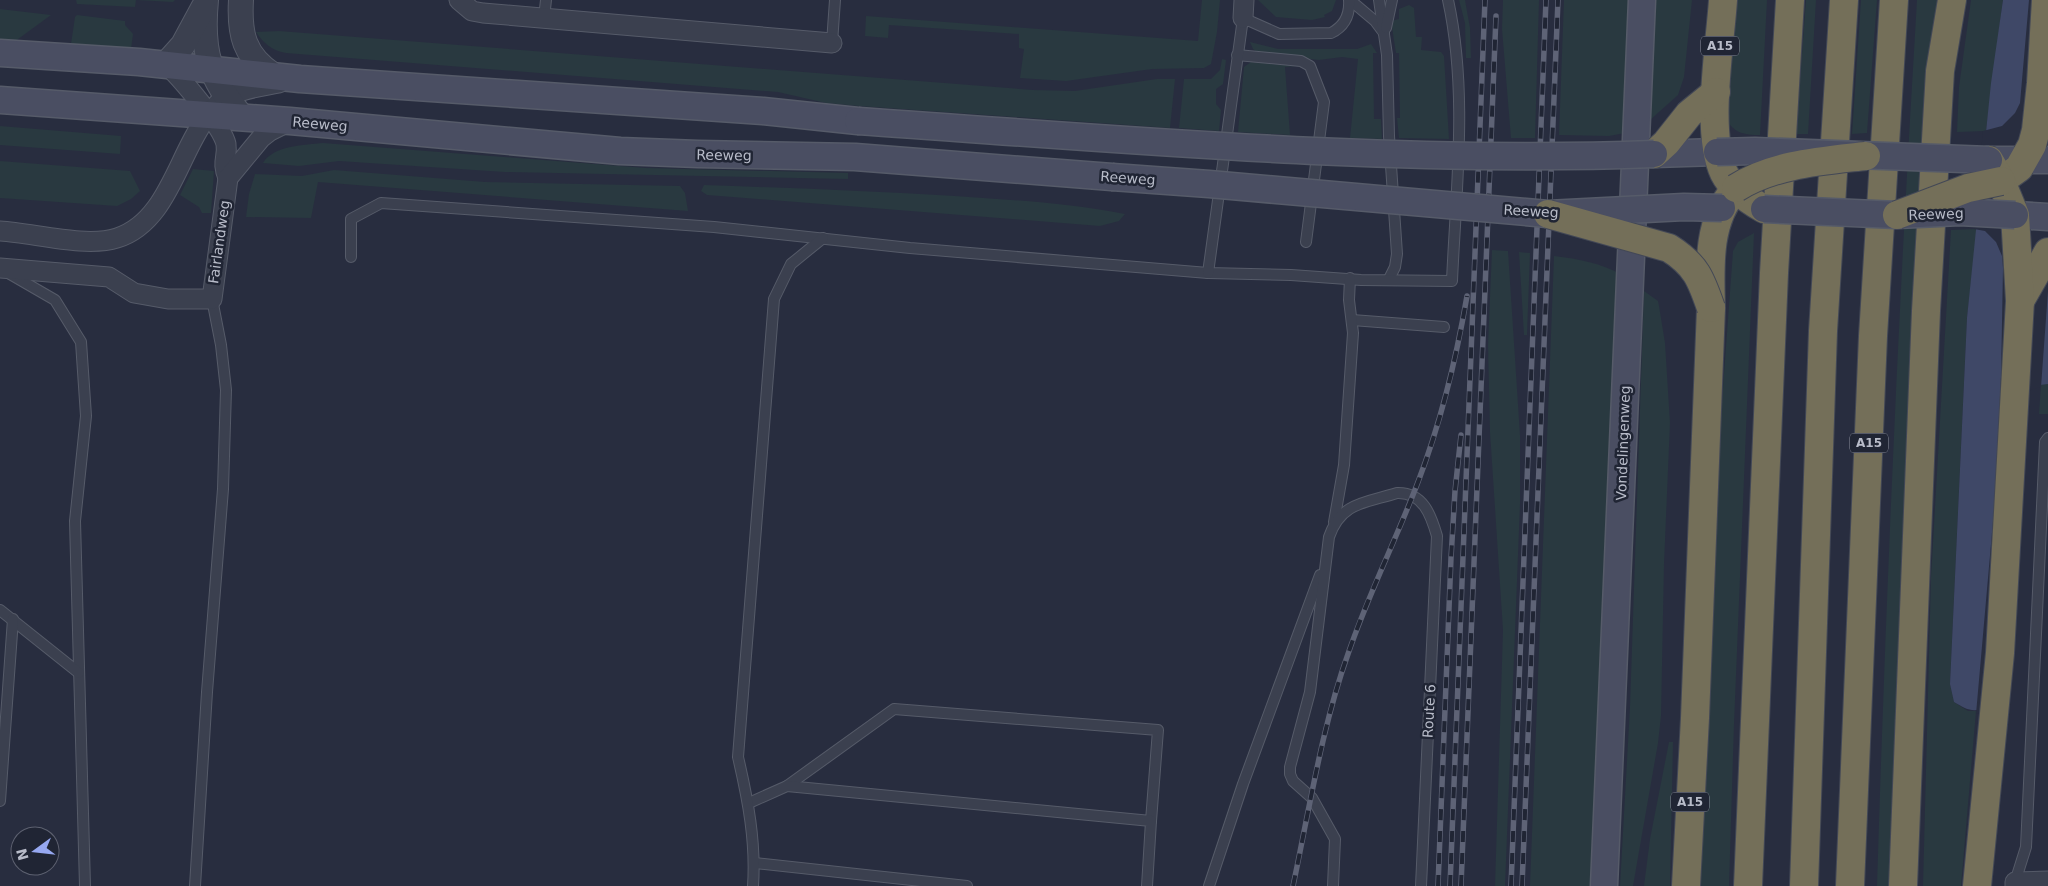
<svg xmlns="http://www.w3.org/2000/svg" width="2048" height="886" font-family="'DejaVu Sans',sans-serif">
  <rect width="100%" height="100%" fill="#282d3f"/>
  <g fill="#293940">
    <path d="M 76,0 L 175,0 L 173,2 L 136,0 L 135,7 L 77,4 Z"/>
    <path d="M 1202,0 L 1220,0 L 1217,32 L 1211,64 L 1204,68 L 1152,69 L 1066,81 L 1020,78 L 1024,49 L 1019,48 L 1019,34 L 889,25 L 888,38 L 865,36 L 866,16 L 1198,41 Z"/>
    <path d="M 1258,0 L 1336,0 L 1332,11 L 1324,15 L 1325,17 L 1312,20 L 1276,17 Z"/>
    <path d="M 1459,0 L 1465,0 L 1470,28 L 1471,58 L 1466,58 L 1465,23 Z"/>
    <path d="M 1503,0 L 1539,0 L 1535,138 L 1511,138 L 1502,29 Z"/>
    <path d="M 1564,0 L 1632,0 L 1625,133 L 1609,136 L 1559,135 Z"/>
    <path d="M 1656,0 L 1692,0 L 1684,77 L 1678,95 L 1650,120 Z"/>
    <path d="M 1732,0 L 1767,0 L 1760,135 C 1744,135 1733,133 1726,118 Z"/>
    <path d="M 1806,0 L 1816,0 L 1808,134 L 1796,134 Z"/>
    <path d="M 1861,0 L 1877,0 L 1867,133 L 1852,134 Z"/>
    <path d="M 1917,0 L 1940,0 L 1894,886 L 1877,886 C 1886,591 1899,295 1917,0 Z"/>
    <path d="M 1971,0 L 2003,0 L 1986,131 L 1957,132 L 1959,87 Z"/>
    <path d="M 1409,5 L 1414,8 L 1416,37 L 1422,37 L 1421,50 L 1441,52 L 1444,56 L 1449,139 L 1399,138 L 1397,118 L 1400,118 L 1399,53 L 1396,53 L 1391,21 L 1399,19 L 1399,9 Z"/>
    <path d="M 0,9 L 51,15 L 14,42 L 0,41 Z"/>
    <path d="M 77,15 L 125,21 L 125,25 L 133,34 L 131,49 L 72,46 L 71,44 L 75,17 Z"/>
    <path d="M 279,31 L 1033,90 L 1075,91 L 1157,79 L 1175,79 L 1170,128 L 859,106 L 826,103 L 778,92 L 286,53 C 273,51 263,43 256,32 Z"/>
    <path d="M 1250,42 L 1278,49 L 1357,49 L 1371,44 L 1377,53 L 1373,53 L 1374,119 L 1381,119 L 1382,139 L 1350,138 L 1358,59 L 1342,57 L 1319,60 L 1258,53 L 1253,49 Z"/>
    <path d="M 1222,59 L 1226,60 L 1223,84 L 1216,89 L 1216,104 L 1221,110 L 1219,131 L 1179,128 L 1184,79 L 1211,79 L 1220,70 Z"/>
    <path d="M 1251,62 L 1297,66 L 1285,67 L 1290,135 L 1238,132 L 1244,67 Z"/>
    <path d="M 0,126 L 121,136 L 120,154 L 0,145 Z"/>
    <path d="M 323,143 L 646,168 L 848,173 L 848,179 L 505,172 L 339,161 L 299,166 L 263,163 C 274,145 305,145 323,143 Z"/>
    <path d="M 0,161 L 130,171 L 140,191 L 131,199 L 117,206 L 0,198 Z"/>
    <path d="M 193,169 L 214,171 L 211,213 L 202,213 L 199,207 L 180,195 Z"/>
    <path d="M 334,170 L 485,182 L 680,186 L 685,193 L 688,211 L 318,182 L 311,218 L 246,217 L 249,194 L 255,174 L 302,176 Z"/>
    <path d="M 704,185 C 788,188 871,191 955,196 C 1012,200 1069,203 1125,214 L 1119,221 L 1100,226 L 707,195 L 701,191 Z"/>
    <path d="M 1977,229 L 1967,318 L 1950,684 L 1954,702 L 1968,711 L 1976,711 L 1961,886 L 1923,886 L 1931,577 L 1951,230 Z"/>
    <path d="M 1754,233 L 1734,724 L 1729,886 L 1700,886 L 1712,538 L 1733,251 L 1738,242 Z"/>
    <path d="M 1492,250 L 1508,251 L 1520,435 L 1520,504 L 1505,886 L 1495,886 L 1503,630 L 1490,432 L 1488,345 Z"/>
    <path d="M 1519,252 L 1530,253 L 1527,335 L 1524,335 Z"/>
    <path d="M 1554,256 C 1579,259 1601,263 1622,275 L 1595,886 L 1530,886 Z"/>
    <path d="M 1644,291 L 1658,301 L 1659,306 L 1665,343 L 1670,423 L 1664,564 L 1661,716 L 1658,743 L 1633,886 L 1620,886 L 1630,707 Z"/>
    <path d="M 2041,384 L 2048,384 L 2048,414 L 2039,414 Z"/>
    <path d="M 1669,742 L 1673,742 L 1670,886 L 1644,886 L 1650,839 Z"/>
  </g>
  <path fill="#3f4867" d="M 2003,0 L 2048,0 L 2048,384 L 2032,386 L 2004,401 L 1985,708 C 1972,713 1966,709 1954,702 L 1950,684 L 1967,318 L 1991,83 Z"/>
  <path fill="#282d3f" d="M 2029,0 L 2048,0 L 2048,291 L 2041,387 L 2033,389 L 2006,403 L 1986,710 L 1976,714 L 1994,510 L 2001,377 L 2003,268 L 2002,256 L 1996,242 L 1985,231 L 1974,229 L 1983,131 L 2002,126 L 2015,113 L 2020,103 Z"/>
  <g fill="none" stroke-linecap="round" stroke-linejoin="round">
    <defs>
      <g id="service">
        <path d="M 1350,0 L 1375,21 L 1384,33"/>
        <path d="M 1379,0 L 1387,55 L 1389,136 L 1397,254 L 1395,267 L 1389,279"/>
        <path d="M 544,18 L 546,0"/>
        <path d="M 1386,28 L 1392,0"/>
        <path d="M 832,43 L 835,0"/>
        <path d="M 1237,55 L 1301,61 L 1310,66 L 1324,102 L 1306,242"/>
        <path d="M 351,257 L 351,219 L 381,203 L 714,227 L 910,248 L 1208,273 L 1291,275 L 1361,280 L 1452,281 C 1456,189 1468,91 1448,0"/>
        <path d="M 1208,273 L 1243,18 L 1279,34 L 1331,33 C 1345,26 1350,14 1349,0"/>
        <path d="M 10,274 L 55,300 L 81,342 L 86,416 L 75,521 L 85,886"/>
        <path d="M 1352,320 L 1444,327"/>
        <path d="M 1334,522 L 1344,465 L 1353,333 L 1349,300 L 1350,278"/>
        <path d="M 0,610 L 79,673"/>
        <path d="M 787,786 L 894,709 L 1158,730 L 1151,821"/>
        <path d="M 0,801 L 13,619"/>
        <path d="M 749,803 L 787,786 L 1151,821 L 1147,886"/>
        <path d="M 755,863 L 967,886"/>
        <path d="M 2015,882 L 2026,847 L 2045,442 L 2048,438"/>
        <path d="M 195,886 L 207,692 L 223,489 L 226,390 L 221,345 L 212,299"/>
        <path d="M 753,886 C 756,842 748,800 738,757 L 774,299 L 791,264 L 823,238"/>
        <path d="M 1209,886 L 1243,784 L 1320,575"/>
        <path d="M 1333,886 L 1335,839 L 1312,798 L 1293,781 L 1290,774 L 1290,767 L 1310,692 L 1329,537 C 1341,502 1365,503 1397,493 C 1423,492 1431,515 1437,536 L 1421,886"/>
      </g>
      <g id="minor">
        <path d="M 459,0 L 472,11 L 483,13 L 832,43"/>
        <path d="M 1243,18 L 1244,0"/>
        <path d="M 166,64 C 180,77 222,126 226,144 C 228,158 221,161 228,178"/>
        <path d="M 0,231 C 34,233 86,248 117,238 C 165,223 177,161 202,124 C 207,117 213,107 221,101 C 238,89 259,87 279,83"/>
        <path d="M 0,268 L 109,277 L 134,293 L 168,299 L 212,299 L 228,178 L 261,138 L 270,131 L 290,121"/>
        <path d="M 2015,886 L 2015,882 L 2048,881"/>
      </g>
      <g id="tertiary">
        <path d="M 206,0 C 201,52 209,78 243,118"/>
        <path d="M 241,0 C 239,34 244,56 273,75"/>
        <path d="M 166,64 L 183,45 L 203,8"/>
      </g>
      <g id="secondary">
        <path d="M 0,53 L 139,62 L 300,79 L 763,111 L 858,121"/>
        <path d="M 0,100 L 290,121 L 620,151 L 698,154 L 855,157 L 1112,177"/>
        <path d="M 1654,154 L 1717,152"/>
        <path d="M 1989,160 L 2048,160"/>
        <path d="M 2015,215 L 2048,217"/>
        <path d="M 1604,886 L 1642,0"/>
      </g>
      <g id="motorway">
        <path d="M 1723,0 C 1720,46 1705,133 1724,173 C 1732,189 1748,200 1764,209"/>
        <path d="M 1654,154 L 1666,143 L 1689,114 L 1716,92"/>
        <path d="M 2001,181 L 2019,168 L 2032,145 L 2036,130 L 2041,83 L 2046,0"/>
        <path d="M 2020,301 L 2048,252"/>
        <path d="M 1686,886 L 1695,718 L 1711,308 C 1710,266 1707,222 1735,189"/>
        <path d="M 1748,886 L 1774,273 L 1790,0"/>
        <path d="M 1804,886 L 1823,331 L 1844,0"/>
        <path d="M 1850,886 L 1873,336 L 1894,0"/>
        <path d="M 1903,886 L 1926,311 L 1940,71 L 1952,0"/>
        <path d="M 1977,886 L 2000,653 L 2020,301 L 2015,215 L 2001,181 L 1989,160"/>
      </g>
    </defs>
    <use href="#service" stroke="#565b69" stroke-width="12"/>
    <use href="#minor" stroke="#565b69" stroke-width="21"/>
    <use href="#tertiary" stroke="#565b69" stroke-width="26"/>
    <use href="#secondary" stroke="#565b69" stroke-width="29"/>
    <use href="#motorway" stroke="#434856" stroke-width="30"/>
    <use href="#service" stroke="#3b404f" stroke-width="10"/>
    <use href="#minor" stroke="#3b404f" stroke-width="19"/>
    <use href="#tertiary" stroke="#3b404f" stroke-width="24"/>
    <use href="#secondary" stroke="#4a4e62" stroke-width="26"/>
    <use href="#motorway" stroke="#746f59" stroke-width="28"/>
    <defs>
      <g id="rail">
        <path d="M 1293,886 C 1309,811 1322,726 1348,654 C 1368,595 1396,540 1418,482 C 1441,422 1456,360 1467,296"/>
        <path d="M 1438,886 L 1451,558 L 1455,491 L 1461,435"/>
        <path d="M 1450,886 L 1485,0"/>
        <path d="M 1461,886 L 1496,16"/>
        <path d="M 1511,886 L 1546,0"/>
        <path d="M 1522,886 L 1558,0"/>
      </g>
    </defs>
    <use href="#rail" stroke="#5e6376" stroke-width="5.5"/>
    <use href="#rail" stroke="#202534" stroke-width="4" stroke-dasharray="11" stroke-linecap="butt"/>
    <defs>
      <g id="secondary-bridge">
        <path d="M 858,121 C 1122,139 1389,164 1654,154"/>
        <path d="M 1717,152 L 1755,151 L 1989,160"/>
        <path d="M 1112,177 L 1209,184 L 1548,214 L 1684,207 L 1722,208"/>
        <path d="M 1764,209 L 1897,215 L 1960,212 L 2015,215"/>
      </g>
      <g id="motorway-bridge">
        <path d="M 1736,188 C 1774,164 1822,161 1866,156"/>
        <path d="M 1548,214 L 1669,248 C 1696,265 1701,279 1711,308"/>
        <path d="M 1897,215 L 1968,188 L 2001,181"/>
      </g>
    </defs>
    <use href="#secondary-bridge" stroke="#565b69" stroke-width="29" stroke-linecap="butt"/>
    <use href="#motorway-bridge" stroke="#434856" stroke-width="30" stroke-linecap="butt"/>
    <use href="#secondary-bridge" stroke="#4a4e62" stroke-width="26"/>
    <use href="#motorway-bridge" stroke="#746f59" stroke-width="28"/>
  </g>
  <g text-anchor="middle" stroke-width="5" stroke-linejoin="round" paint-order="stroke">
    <g fill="#202534" stroke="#8a8f9c" stroke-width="1">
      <rect x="1701" y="36.5" width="38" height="19" rx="4"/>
      <rect x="1850" y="433.5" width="38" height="19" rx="4"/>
      <rect x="1671" y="792.5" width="38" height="19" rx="4"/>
    </g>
    <g font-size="12" font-weight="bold" fill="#b8bcc9">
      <text x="1720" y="50">A15</text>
      <text x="1869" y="447">A15</text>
      <text x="1690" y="806">A15</text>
    </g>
    <g font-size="14" fill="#b8bcc9" stroke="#202534">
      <text transform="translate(320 124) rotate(5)" y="5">Reeweg</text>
      <text transform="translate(724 155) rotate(1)" y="5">Reeweg</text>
      <text transform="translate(1128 178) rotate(4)" y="5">Reeweg</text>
      <text transform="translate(1531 211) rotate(3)" y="5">Reeweg</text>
      <text transform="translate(1936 214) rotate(-2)" y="5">Reeweg</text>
      <text transform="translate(219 242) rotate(-82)" y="5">Fairlandweg</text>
      <text transform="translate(1623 443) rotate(-88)" y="5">Vondelingenweg</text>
      <text transform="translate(1429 711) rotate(-87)" y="5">Route 6</text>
    </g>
  </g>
  <g transform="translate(35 851) rotate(255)"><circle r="24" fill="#202534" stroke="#5d6170"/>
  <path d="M0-4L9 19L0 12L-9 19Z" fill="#96a8f1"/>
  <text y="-8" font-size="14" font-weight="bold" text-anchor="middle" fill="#b8bcc9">N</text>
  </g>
</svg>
